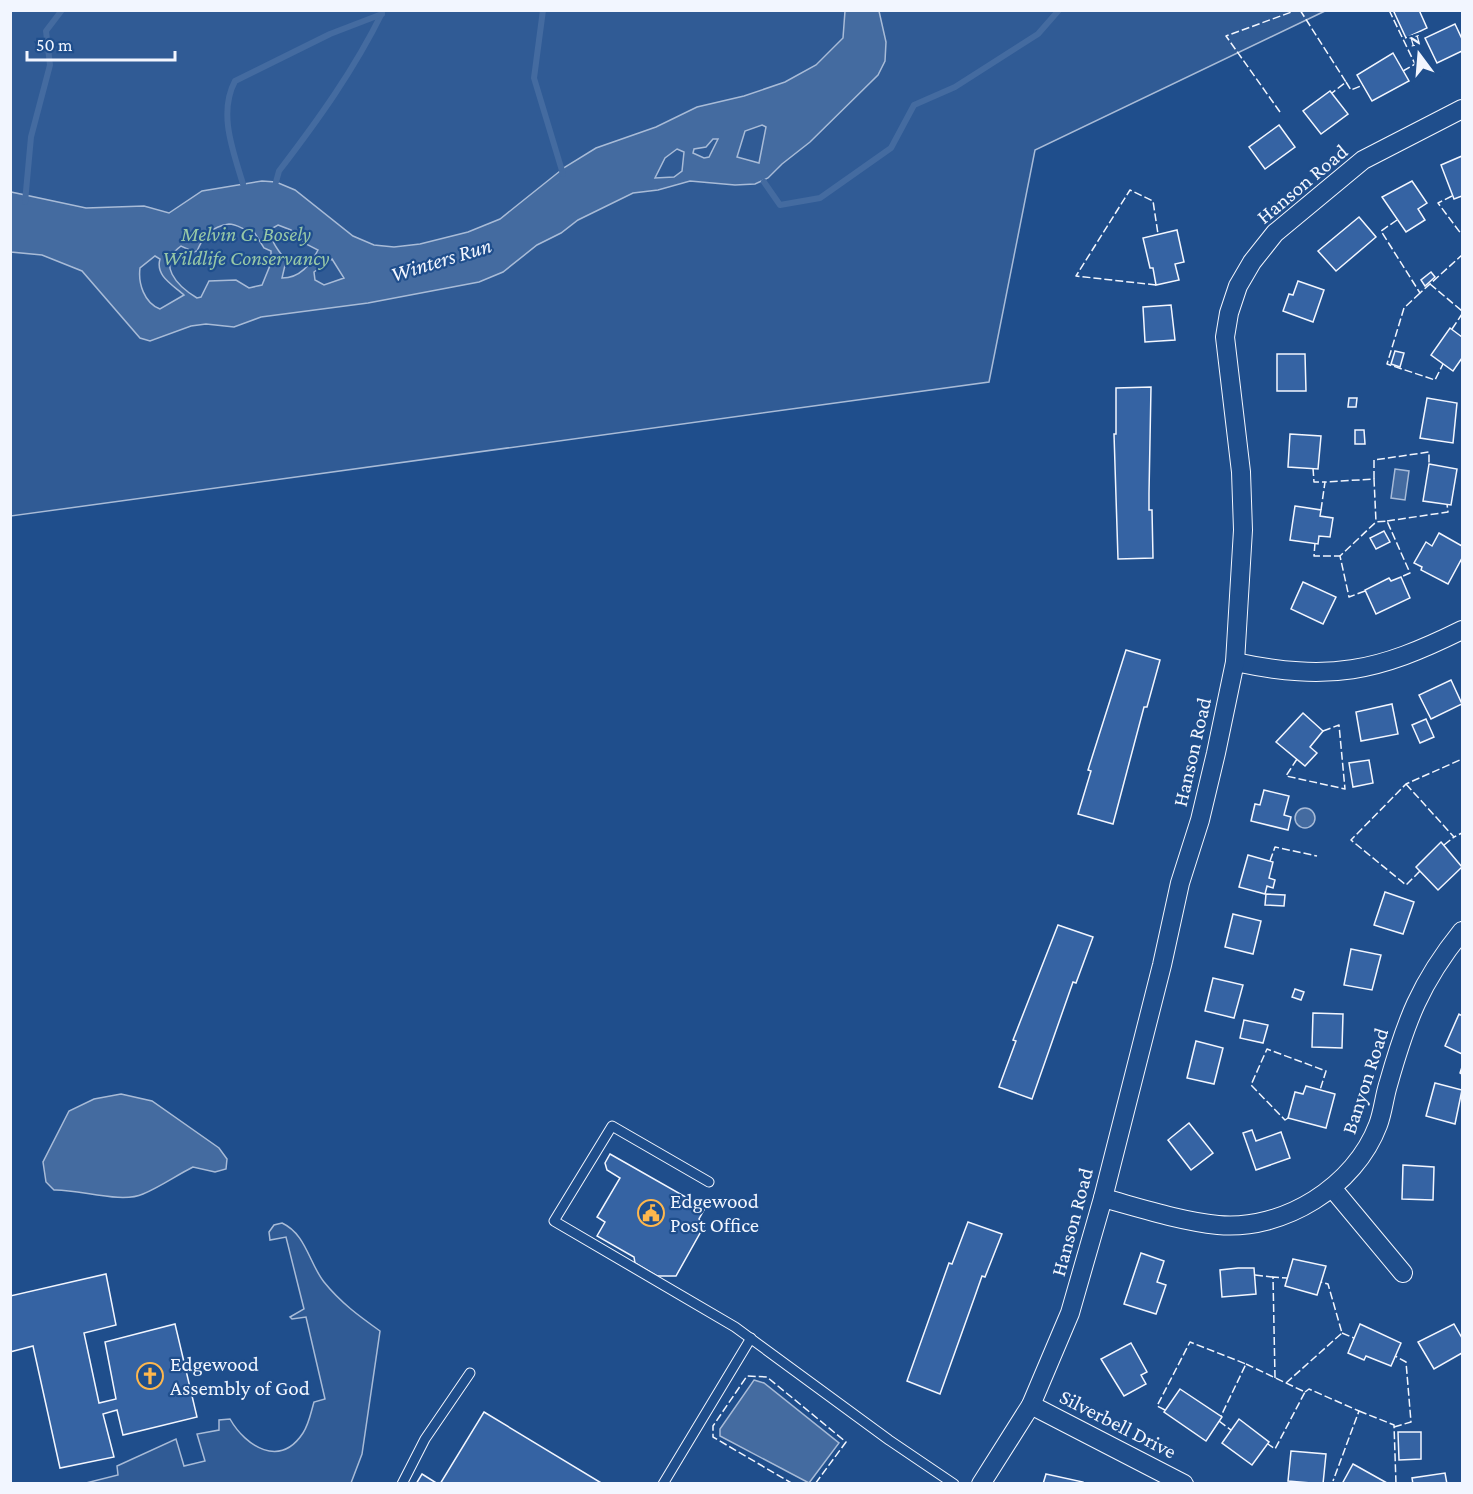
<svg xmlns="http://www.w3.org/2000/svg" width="1473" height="1494" font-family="'Crimson Pro',serif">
  <rect width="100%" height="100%" fill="#1f4e8c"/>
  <g fill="#305b95" stroke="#a8bbd7" stroke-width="1.5">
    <path d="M 10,11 L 1325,11 L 1035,150 L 989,382 L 11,516 Z"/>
    <path d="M 282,1223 C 306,1234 309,1263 324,1282 C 341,1303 359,1316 380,1331 L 362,1454 L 351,1483 L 86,1483 L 118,1475 L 117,1466 L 176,1439 L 184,1466 L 205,1461 L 197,1434 L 219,1430 L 219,1420 L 230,1419 C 246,1447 280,1468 303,1433 C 309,1424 311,1412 314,1402 L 325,1399 L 306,1317 L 292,1319 L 290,1317 L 304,1309 L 286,1237 L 270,1240 L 269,1232 L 274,1225 Z"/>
  </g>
  <g fill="#446ba0" stroke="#a8bbd7" stroke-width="1.5" fill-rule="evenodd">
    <path d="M 845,11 L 879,11 L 886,42 L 885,61 L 878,75 L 810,142 L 782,164 L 768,178 L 755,184 L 735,185 L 690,181 L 658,190 L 633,193 L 578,220 L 561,233 L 537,245 L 503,272 L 479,282 L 368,303 L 261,317 L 234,327 L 206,324 L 191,326 L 150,341 L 140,338 L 82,271 L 42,255 L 11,252 L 11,192 L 86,208 L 144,206 L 169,213 L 202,191 L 262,181 L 276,182 L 295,190 L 353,236 L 374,245 L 394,247 L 420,244 L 468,232 L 500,219 L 565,167 L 596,148 L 656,127 L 697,107 L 744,96 L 785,82 L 816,65 L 843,38 ZM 762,125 L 766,127 L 759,163 L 737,157 L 745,131 ZM 713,139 L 718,139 L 709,157 L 704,158 L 693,153 L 694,149 L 706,147 ZM 677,149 L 684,152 L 682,171 L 674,177 L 655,178 L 665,158 ZM 229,224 C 238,224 244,231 254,232 L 264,248 L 271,251 L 271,263 L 262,285 L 249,288 L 236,280 L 209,281 L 201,297 L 197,298 C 177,286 156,264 181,246 L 194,252 L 197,251 C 204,235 211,227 229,224 ZM 278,225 L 291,230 L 304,243 L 318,250 C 310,265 300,278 282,278 L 286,261 C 278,249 271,244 271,229 ZM 155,256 L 160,259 C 155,276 173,285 184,295 L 160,309 C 144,303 138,283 140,268 ZM 332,259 L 344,278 L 324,285 L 315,280 L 314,272 Z"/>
    <path d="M 1395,469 L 1409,471 L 1405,500 L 1391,498 Z"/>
    <circle cx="1305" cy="818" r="10"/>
    <path d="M 121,1094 L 152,1101 L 219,1148 L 227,1159 L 226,1169 L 215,1172 L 193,1167 C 177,1175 160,1187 143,1194 C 121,1204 79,1189 54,1190 L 46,1182 L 43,1162 L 69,1111 L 94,1099 Z"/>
    <path d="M 754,1380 L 764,1383 L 839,1443 L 809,1483 L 720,1436 L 720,1429 Z"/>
  </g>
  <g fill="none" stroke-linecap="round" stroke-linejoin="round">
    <g stroke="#446ba0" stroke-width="6">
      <path d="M 543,10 L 534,78 L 563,174"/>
      <path d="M 276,182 L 279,171 C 318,120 354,70 382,13"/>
      <path d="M 764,182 L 780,205 L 820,198 L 891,148 L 914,105 L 955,87 L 1038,34 L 1059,10"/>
      <path d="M 243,184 C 233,151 218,113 235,81 L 330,34 L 382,14"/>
      <path d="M 25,202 L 31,137 L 50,65 L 46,31 L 62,10"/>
    </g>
  </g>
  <g fill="#3563a3" stroke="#f2f6ff" stroke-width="1.5">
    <path d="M 1397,10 L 1419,10 L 1427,28 L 1406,38 L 1394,12 Z"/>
    <path d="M 1455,24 L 1462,39 L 1462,51 L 1437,63 L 1425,38 Z"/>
    <path d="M 1393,53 L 1409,81 L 1372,101 L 1357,75 Z"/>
    <path d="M 1330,91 L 1348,114 L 1321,134 L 1303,111 Z"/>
    <path d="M 1279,125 L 1295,147 L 1265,169 L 1249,147 Z"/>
    <path d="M 1462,156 L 1462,196 L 1454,199 L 1441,165 Z"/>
    <path d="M 1412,181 L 1427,203 L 1418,209 L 1425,220 L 1406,232 L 1382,197 Z"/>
    <path d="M 1359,217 L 1376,237 L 1336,271 L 1318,251 Z"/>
    <path d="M 1177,230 L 1184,262 L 1175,264 L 1179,280 L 1156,285 L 1153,268 L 1150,268 L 1143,238 Z"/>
    <path d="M 1431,272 L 1435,277 L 1425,286 L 1421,280 Z"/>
    <path d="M 1298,281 L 1324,290 L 1313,322 L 1283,311 L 1289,294 L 1293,295 Z"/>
    <path d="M 1171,305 L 1175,340 L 1145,342 L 1143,307 Z"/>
    <path d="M 1450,328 L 1462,337 L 1462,358 L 1453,371 L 1431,355 Z"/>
    <path d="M 1395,351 L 1404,353 L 1400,367 L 1391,364 Z"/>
    <path d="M 1277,354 L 1305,354 L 1306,391 L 1277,391 Z"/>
    <path d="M 1151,387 L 1149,493 L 1149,510 L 1152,510 L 1153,558 L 1118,559 L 1114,434 L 1116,434 L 1116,388 Z"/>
    <path d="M 1349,398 L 1357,398 L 1356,407 L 1348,407 Z"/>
    <path d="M 1427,398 L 1457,403 L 1453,443 L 1420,438 Z"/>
    <path d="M 1355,430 L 1364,430 L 1365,444 L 1355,444 Z"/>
    <path d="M 1290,434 L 1321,436 L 1318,469 L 1288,467 Z"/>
    <path d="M 1429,464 L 1457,469 L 1451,505 L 1423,501 Z"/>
    <path d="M 1295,506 L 1321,510 L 1320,516 L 1333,518 L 1330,537 L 1319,536 L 1318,544 L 1290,540 Z"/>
    <path d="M 1384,531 L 1390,542 L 1376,549 L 1370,538 Z"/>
    <path d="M 1439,533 L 1462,546 L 1462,558 L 1448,584 L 1421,570 L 1422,567 L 1414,563 L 1426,542 L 1432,546 Z"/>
    <path d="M 1401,577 L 1410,598 L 1376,614 L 1365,590 L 1389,578 L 1391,581 Z"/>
    <path d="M 1303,582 L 1336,597 L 1323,624 L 1291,609 Z"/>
    <path d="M 1126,650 L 1160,660 L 1147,707 L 1144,707 L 1113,824 L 1078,814 L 1091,771 L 1088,770 Z"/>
    <path d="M 1451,680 L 1462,704 L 1431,719 L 1419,695 Z"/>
    <path d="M 1392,704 L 1398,734 L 1361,741 L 1356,712 Z"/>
    <path d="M 1303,713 L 1323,731 L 1310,747 L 1317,753 L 1305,766 L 1276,742 Z"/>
    <path d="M 1426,719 L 1434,737 L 1420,743 L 1412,725 Z"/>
    <path d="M 1369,760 L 1373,783 L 1353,787 L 1349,763 Z"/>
    <path d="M 1264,790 L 1289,796 L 1284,815 L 1291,817 L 1288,830 L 1251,821 L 1255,804 L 1260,805 Z"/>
    <path d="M 1441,842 L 1462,867 L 1438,890 L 1416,867 Z"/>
    <path d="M 1248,855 L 1273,862 L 1269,878 L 1275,880 L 1273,888 L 1267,886 L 1265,894 L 1239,887 Z"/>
    <path d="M 1385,892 L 1414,902 L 1403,934 L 1374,925 Z"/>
    <path d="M 1266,894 L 1285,895 L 1284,906 L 1265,905 Z"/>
    <path d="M 1233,914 L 1261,921 L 1253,954 L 1225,947 Z"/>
    <path d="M 1058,925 L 1093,937 L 1076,983 L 1073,982 L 1032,1099 L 999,1087 L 1016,1041 L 1013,1040 Z"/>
    <path d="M 1351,949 L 1381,955 L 1372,990 L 1344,985 Z"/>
    <path d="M 1213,978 L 1243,985 L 1234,1018 L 1205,1011 Z"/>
    <path d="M 1295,989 L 1304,992 L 1301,1000 L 1292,997 Z"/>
    <path d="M 1313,1013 L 1343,1014 L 1342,1048 L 1312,1047 Z"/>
    <path d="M 1459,1014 L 1462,1016 L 1462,1054 L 1445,1046 Z"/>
    <path d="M 1244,1020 L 1268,1025 L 1263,1043 L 1240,1038 Z"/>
    <path d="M 1196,1041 L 1223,1048 L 1214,1084 L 1187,1078 Z"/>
    <path d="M 1435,1083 L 1462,1090 L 1455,1124 L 1426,1116 Z"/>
    <path d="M 1306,1086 L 1335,1094 L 1326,1128 L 1288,1118 L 1295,1092 L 1303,1094 Z"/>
    <path d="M 1189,1123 L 1213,1153 L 1191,1170 L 1168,1140 Z"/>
    <path d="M 1252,1130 L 1256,1141 L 1281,1132 L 1290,1158 L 1256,1170 L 1243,1133 Z"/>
    <path d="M 610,1154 L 705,1208 L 699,1219 L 704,1226 L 676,1276 L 657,1276 L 635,1263 L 634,1257 L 597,1236 L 605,1222 L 597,1217 L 620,1178 L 607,1170 L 605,1163 Z"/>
    <path d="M 1403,1165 L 1434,1167 L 1433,1200 L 1402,1199 Z"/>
    <path d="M 968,1222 L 1002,1234 L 985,1277 L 982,1276 L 975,1296 L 940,1394 L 907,1381 L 949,1263 L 952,1264 Z"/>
    <path d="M 1141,1253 L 1164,1261 L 1157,1282 L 1166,1285 L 1156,1314 L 1124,1304 Z"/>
    <path d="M 1293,1259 L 1326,1266 L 1317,1295 L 1285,1286 Z"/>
    <path d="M 1238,1268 L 1254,1268 L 1256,1294 L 1222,1297 L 1220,1270 Z"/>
    <path d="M 106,1274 L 116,1325 L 84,1333 L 99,1403 L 116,1399 L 105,1342 L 175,1324 L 197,1417 L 123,1435 L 117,1410 L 103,1414 L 114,1457 L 60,1468 L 33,1346 L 10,1352 L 10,1296 Z"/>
    <path d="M 1360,1324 L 1401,1343 L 1391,1366 L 1366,1356 L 1364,1360 L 1348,1353 Z"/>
    <path d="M 1454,1324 L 1462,1338 L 1462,1353 L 1434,1369 L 1418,1342 Z"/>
    <path d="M 1131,1343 L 1147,1372 L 1141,1375 L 1146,1384 L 1124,1396 L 1101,1359 Z"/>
    <path d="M 1180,1389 L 1222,1417 L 1206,1441 L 1164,1412 Z"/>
    <path d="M 484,1412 L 603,1484 L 440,1484 Z"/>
    <path d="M 1239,1419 L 1269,1442 L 1252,1465 L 1222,1443 Z"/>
    <path d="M 1398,1432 L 1421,1432 L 1421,1459 L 1399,1460 Z"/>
    <path d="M 1291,1451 L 1326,1454 L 1323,1484 L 1288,1481 Z"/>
    <path d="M 1353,1464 L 1387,1483 L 1386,1484 L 1342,1484 Z"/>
    <path d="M 1445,1473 L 1447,1484 L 1413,1484 L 1412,1478 Z"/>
    <path d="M 422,1474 L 438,1484 L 416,1484 Z"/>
    <path d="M 1046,1474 L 1083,1482 L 1083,1484 L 1043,1484 Z"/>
  </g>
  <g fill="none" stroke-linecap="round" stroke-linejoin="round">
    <defs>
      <g id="service">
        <path d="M 709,1182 L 612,1126 L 554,1221 L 735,1327 L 889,1440 L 954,1484"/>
        <path d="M 402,1484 L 425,1439 L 470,1373"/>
        <path d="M 663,1484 L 751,1338"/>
      </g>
      <g id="minor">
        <path d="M 1235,662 C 1330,682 1377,672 1462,630"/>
        <path d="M 1333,1189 L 1403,1273"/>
        <path d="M 1103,1198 C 1140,1208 1180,1221 1218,1225 C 1284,1231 1355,1186 1378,1125 C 1383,1112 1384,1098 1388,1085 C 1406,1021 1420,983 1462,931"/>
        <path d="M 1031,1405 L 1184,1484"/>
        <path d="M 981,1484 L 1031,1405 L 1070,1313 L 1103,1198 L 1162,965 L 1180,883 L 1200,820 L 1216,753 L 1235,662 L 1243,530 L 1241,472 L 1225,337 L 1229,313 L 1238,286 L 1252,262 L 1275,233 L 1363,160 L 1462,109"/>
      </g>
    </defs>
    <use href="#service" stroke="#f2f6ff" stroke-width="11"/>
    <use href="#minor" stroke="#f2f6ff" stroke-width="20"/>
    <use href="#service" stroke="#1f4e8c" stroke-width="9"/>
    <use href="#minor" stroke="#1f4e8c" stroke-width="18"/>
    <g stroke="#f2f6ff" stroke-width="1.5" stroke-dasharray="8 3" stroke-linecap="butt">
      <path d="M 1300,10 L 1346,82 L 1332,93"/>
      <path d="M 1389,10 L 1415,64 L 1403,71"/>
      <path d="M 1346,82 L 1351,90 L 1363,85"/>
      <path d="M 1280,112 L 1226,36 L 1297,10"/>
      <path d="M 1452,196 L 1438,203 L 1462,235"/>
      <path d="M 1397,220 L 1381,231 L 1420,293 L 1462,255"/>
      <path d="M 1430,284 L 1462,311"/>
      <path d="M 1156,285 L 1076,276 L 1130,190 L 1153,201 L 1158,234"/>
      <path d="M 1420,293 L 1404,308 L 1387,364 L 1435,380 L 1443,364"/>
      <path d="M 1452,329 L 1462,314"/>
      <path d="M 1313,468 L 1314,482 L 1325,482"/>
      <path d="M 1374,479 L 1374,460 L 1429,452 L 1429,464"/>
      <path d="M 1321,510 L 1325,482 L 1374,479 L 1376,522"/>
      <path d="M 1387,521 L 1448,512 L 1447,504"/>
      <path d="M 1315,543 L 1314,556 L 1340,556"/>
      <path d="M 1365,591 L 1349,597 L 1340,556 L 1376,522 L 1387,521 L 1410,573 L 1401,577"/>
      <path d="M 1297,759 L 1286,776 L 1345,789 L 1339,725 L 1323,731"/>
      <path d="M 1406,784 L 1454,837 L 1462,833"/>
      <path d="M 1444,845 L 1454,837"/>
      <path d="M 1270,861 L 1275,847 L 1317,856"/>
      <path d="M 1420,871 L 1406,885 L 1351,840 L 1406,784 L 1462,759"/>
      <path d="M 1462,1067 L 1460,1073 L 1462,1074"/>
      <path d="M 1288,1118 L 1285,1120 L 1251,1085 L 1267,1049 L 1326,1071 L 1320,1090"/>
      <path d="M 1255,1275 L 1273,1277"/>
      <path d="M 1342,1333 L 1354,1338"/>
      <path d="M 1246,1364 L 1305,1392 L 1275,1449 L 1268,1444"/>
      <path d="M 1275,1378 L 1273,1277 L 1287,1278"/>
      <path d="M 1286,1383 L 1342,1333 L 1328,1284 L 1321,1282"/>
      <path d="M 1305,1392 L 1309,1389 L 1359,1411 L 1333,1481"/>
      <path d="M 1165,1410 L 1157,1406 L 1190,1342 L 1246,1364 L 1221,1416"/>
      <path d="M 1359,1411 L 1394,1425 L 1396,1484"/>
      <path d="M 1219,1421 L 1231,1430"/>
      <path d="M 1394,1427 L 1411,1422 L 1406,1362 L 1395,1356"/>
      <path d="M 793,1484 L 713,1437 L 713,1426 L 747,1376 L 767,1377 L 846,1442 L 815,1484"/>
    </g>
  </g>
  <defs>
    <symbol id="civic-ring" viewBox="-11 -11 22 22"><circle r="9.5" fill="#1f4e8c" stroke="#ffb74d" stroke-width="1.5"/><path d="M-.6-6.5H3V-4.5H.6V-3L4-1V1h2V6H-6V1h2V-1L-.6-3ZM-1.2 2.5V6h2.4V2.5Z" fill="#ffb74d"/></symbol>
    <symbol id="church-ring" viewBox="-11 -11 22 22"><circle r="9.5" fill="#1f4e8c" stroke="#ffb74d" stroke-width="1.5"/><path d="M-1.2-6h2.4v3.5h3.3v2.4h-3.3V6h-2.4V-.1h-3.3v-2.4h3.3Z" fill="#ffb74d"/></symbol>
  </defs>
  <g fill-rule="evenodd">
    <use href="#civic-ring" x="636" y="1198" width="30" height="30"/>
    <use href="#church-ring" x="135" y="1361" width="30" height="30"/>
  </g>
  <g text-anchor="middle" stroke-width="4.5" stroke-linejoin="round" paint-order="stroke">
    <g font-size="21" fill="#f2f6ff" stroke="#1f4e8c">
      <text transform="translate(1302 184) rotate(-40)" y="7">Hanson Road</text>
      <text transform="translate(1192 752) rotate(-77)" y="7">Hanson Road</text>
      <text transform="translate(1365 1081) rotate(-72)" y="7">Banyon Road</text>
      <text transform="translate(1072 1222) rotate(-75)" y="7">Hanson Road</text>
      <text transform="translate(1118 1424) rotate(27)" y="7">Silverbell Drive</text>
    </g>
    <g font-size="21" font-style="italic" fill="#97c8a6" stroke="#1f4e8c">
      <text x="246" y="241">Melvin G. Bosely<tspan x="246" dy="24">Wildlife Conservancy</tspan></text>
    </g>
    <g font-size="21" fill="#f2f6ff" stroke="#1f4e8c" text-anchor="start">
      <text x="670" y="1208">Edgewood<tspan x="670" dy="24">Post Office</tspan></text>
      <text x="170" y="1371">Edgewood<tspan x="170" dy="24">Assembly of God</tspan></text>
    </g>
    <g font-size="22" font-style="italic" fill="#f2f6ff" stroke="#1f4e8c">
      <text transform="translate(441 259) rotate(-17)" y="8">Winters Run</text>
    </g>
  </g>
  <rect width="1473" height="1494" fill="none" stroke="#f2f6ff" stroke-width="24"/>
  <g transform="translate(1419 54) rotate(344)" stroke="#1f4e8c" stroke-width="4.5" paint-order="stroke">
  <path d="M0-4.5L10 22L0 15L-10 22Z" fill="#f2f6ff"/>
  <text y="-9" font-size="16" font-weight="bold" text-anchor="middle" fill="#f2f6ff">N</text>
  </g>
  <path d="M27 51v9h148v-9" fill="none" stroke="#f2f6ff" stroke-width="3"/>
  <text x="36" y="51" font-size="18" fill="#f2f6ff" stroke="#1f4e8c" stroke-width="4.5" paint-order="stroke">50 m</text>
</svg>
